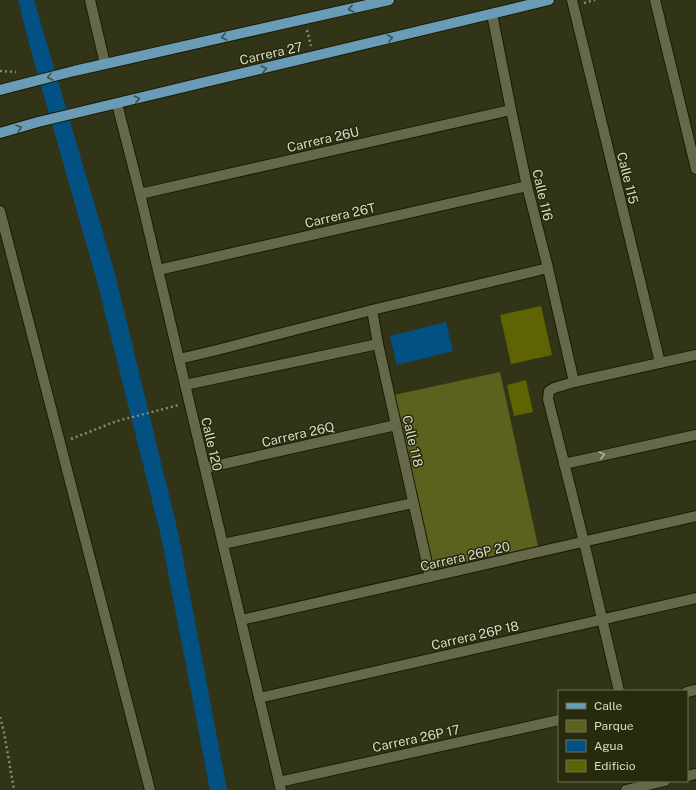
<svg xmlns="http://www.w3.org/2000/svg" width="696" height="790" font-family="'Public Sans',sans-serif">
  <rect width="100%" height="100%" fill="#323417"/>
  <path fill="#5c611e" d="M 500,372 L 538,546 L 432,570 L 394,395 Z"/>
  <g fill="#035083">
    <path d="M 18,0 L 34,0 L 114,270 L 178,532 L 227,790 L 210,790 L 161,536 L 98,285 L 28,40 Z"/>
    <path d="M 446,322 L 453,351 L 397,365 L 390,336 Z"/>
  </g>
  <g fill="#5f6403">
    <path d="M 541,306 L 552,355 L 511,364 L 500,315 Z"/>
    <path d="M 526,380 L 533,412 L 514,416 L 507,385 Z"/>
  </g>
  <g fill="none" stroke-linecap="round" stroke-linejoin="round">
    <defs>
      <g id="minor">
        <path d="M 90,0 L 105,64"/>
        <path d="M 572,0 L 660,363"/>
        <path d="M 655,0 L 696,169"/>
        <path d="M 492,14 L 511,110 L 527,186 L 548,268 L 574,382"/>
        <path d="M 117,104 L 140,194 L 281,790"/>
        <path d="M 140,194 L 511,110"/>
        <path d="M 0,211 L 150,790"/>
        <path d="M 158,270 L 527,186"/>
        <path d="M 372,310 L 378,344 L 430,577"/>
        <path d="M 179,359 L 217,350 L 372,310 L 548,268"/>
        <path d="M 185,385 L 378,344"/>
        <path d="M 564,464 L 696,435"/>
        <path d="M 205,468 L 396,425"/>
        <path d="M 223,544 L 413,503"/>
        <path d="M 241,620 L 696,516"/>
        <path d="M 619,691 L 584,542 L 548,399 L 549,391 L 554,388 L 574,382 L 696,355"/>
        <path d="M 687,692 L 696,690"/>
        <path d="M 259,698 L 696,598"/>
        <path d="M 687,776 L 696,774"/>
        <path d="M 279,782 L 559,720"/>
        <path d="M 626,790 L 665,781"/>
      </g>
      <g id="major">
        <path d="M 0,90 L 74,71 L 389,0"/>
        <path d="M 0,133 L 38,122 L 549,0"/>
      </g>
    </defs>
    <use href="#minor" stroke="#1a1c01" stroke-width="12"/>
    <use href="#major" stroke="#1a1c01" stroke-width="12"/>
    <g stroke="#898b74" stroke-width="2.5" stroke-dasharray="2 3" stroke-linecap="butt">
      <path d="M 584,3 L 595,0"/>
      <path d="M 307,30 L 311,46"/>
      <path d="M 0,71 L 16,72"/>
      <path d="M 71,439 L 117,421 L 179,405"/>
      <path d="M 0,717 L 4,732 L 14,790"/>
    </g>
    <use href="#minor" stroke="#65694a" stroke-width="10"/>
    <use href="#major" stroke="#6a9bb7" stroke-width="10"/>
  </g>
  <defs><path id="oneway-chevron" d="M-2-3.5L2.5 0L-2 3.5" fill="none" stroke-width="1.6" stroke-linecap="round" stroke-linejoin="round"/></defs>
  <g stroke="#3f5248">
    <use href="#oneway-chevron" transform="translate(351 9) rotate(167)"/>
    <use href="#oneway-chevron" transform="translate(224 37) rotate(167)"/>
    <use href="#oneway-chevron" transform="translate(390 38) rotate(-14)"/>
    <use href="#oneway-chevron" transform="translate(264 69) rotate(-13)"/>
    <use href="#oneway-chevron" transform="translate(50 77) rotate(166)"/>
    <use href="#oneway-chevron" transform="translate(137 99) rotate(-13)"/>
    <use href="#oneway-chevron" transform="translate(19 128) rotate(-16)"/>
  </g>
  <use stroke="#b0b39d" href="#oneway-chevron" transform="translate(602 455) rotate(-12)"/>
  <g text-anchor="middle" stroke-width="3" stroke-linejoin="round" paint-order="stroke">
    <g font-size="13" fill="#d9dbca" stroke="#282a0d">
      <text transform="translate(271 53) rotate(-13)" y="5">Carrera 27</text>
      <text transform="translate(323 139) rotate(-13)" y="5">Carrera 26U</text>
      <text transform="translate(628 178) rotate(76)" y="5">Calle 115</text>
      <text transform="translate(543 195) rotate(77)" y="5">Calle 116</text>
      <text transform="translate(340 215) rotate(-13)" y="5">Carrera 26T</text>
      <text transform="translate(298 434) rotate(-13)" y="5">Carrera 26Q</text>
      <text transform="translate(413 441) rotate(77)" y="5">Calle 118</text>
      <text transform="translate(212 444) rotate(77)" y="5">Calle 120</text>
      <text transform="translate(465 556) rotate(-13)" y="5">Carrera 26P 20</text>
      <text transform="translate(475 635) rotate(-13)" y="5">Carrera 26P 18</text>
      <text transform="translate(416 738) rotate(-12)" y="5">Carrera 26P 17</text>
    </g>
  </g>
  <rect x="558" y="690" width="130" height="92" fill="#282a0d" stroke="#6f7159"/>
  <rect x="566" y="703" width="20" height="6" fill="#6a9bb7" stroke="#6f7159"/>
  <text x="594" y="710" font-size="12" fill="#d9dbca">Calle</text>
  <rect x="566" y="720" width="20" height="12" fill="#5c611e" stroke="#6f7159"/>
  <text x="594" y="730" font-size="12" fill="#d9dbca">Parque</text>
  <rect x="566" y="740" width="20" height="12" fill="#035083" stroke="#6f7159"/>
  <text x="594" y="750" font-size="12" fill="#d9dbca">Agua</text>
  <rect x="566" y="760" width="20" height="12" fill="#5f6403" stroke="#6f7159"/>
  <text x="594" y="770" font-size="12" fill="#d9dbca">Edificio</text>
</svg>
